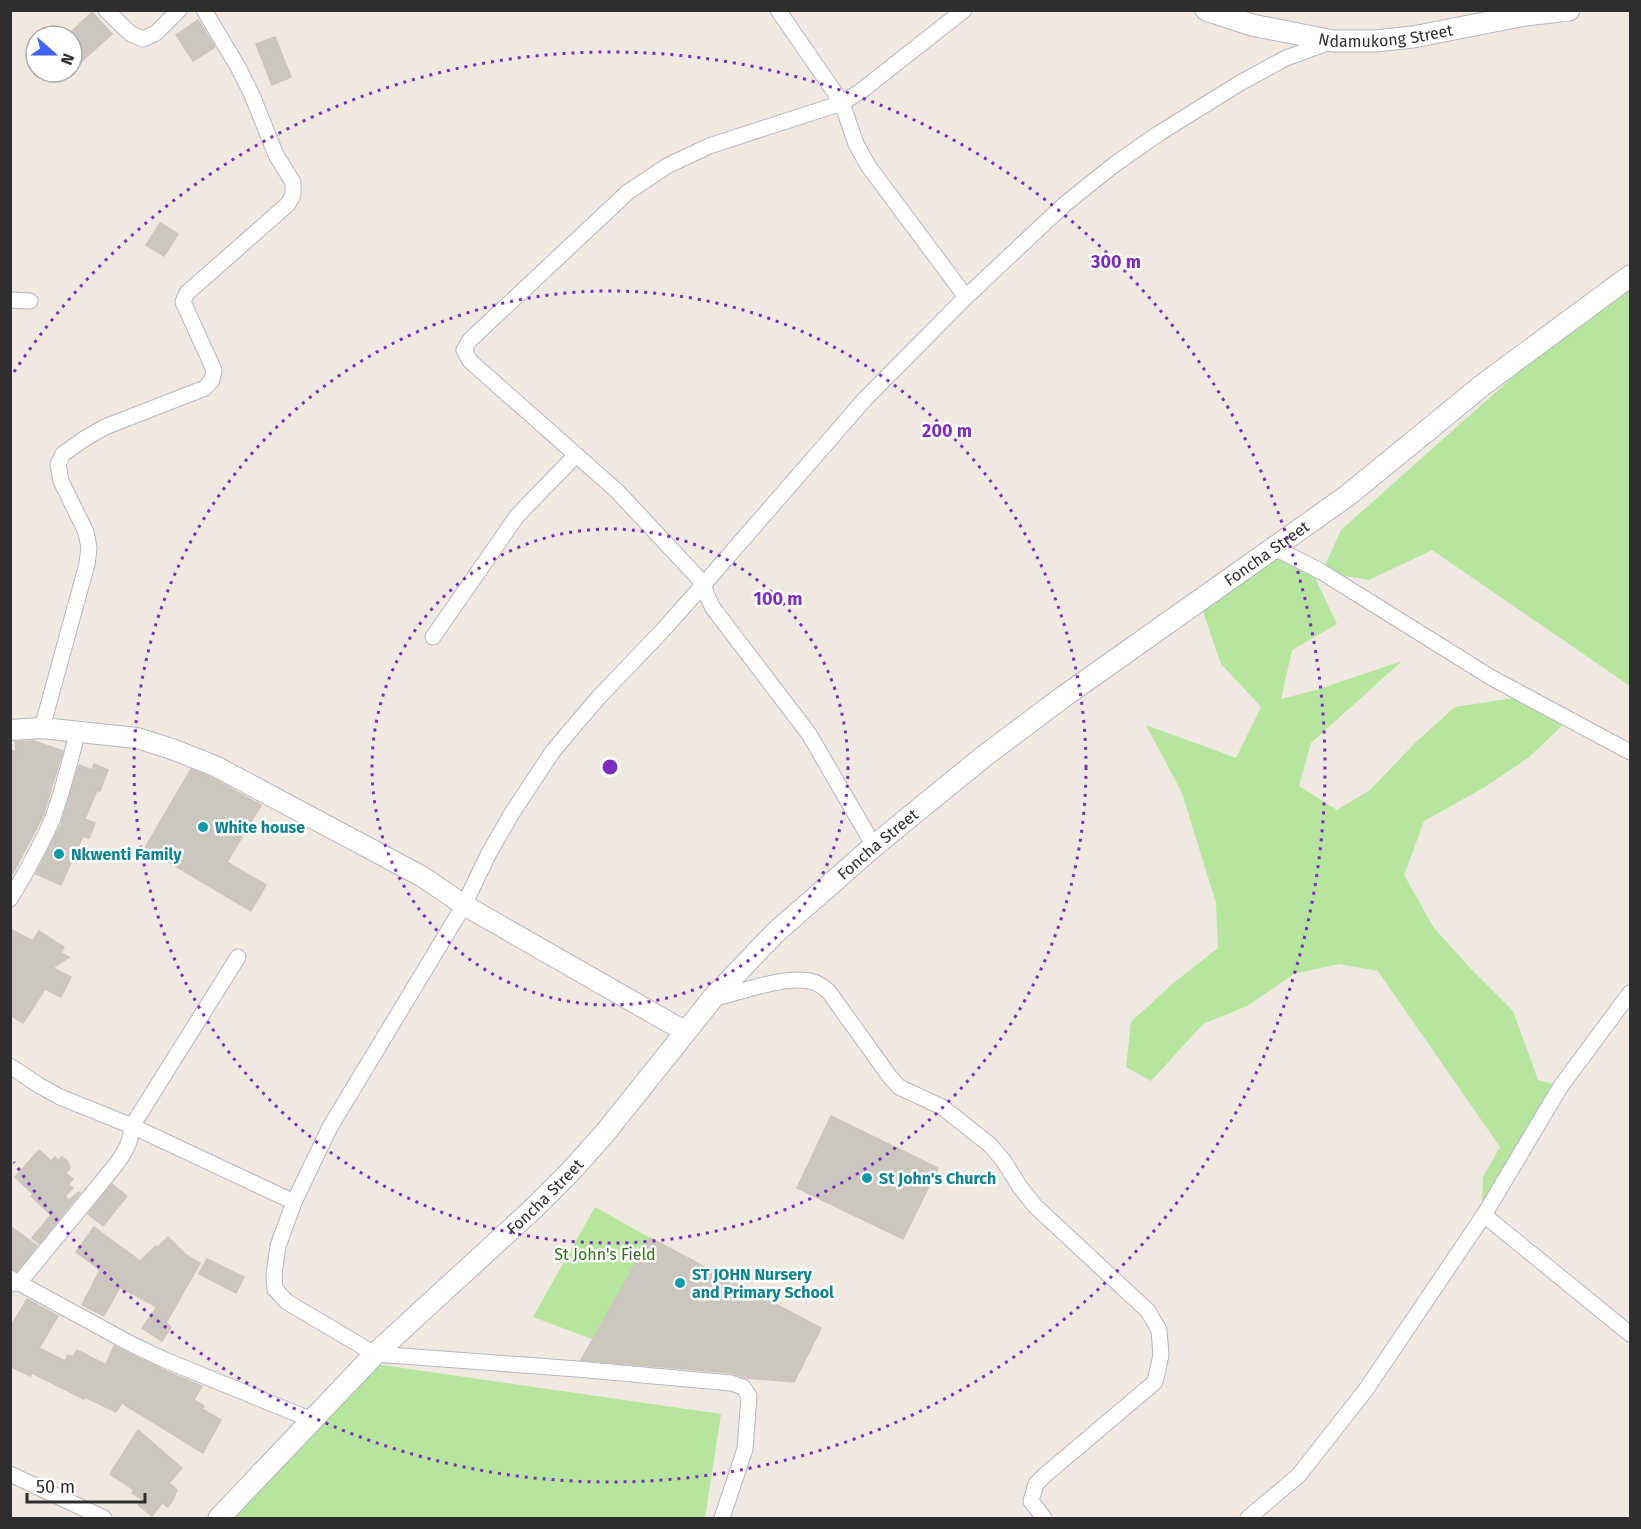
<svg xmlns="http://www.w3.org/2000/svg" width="1641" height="1529" font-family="'Fira Sans',sans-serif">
  <rect width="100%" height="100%" fill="#efe9e1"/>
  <g fill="#b6e59e">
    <path d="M 1630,276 L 1630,686 L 1432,550 L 1369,580 L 1322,572 L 1341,530 L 1597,302 Z"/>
    <path d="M 1273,547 L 1309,565 L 1337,624 L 1292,650 L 1281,699 L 1316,690 L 1402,661 L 1311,743 L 1299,786 L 1337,810 L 1370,790 L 1417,741 L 1455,707 L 1521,697 L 1563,725 L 1528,758 L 1485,787 L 1424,821 L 1404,875 L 1434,928 L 1471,969 L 1513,1011 L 1538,1080 L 1561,1086 L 1482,1205 L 1483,1177 L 1500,1147 L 1378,971 L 1339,964 L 1294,974 L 1247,1006 L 1203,1024 L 1151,1081 L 1126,1067 L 1131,1022 L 1171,985 L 1218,948 L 1216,903 L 1182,793 L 1146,725 L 1236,758 L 1261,707 L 1221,664 L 1199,600 Z"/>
    <path d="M 595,1207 L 650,1238 L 592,1339 L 533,1317 Z"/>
    <path d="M 375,1364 L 721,1414 L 705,1518 L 231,1518 Z"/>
  </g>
  <g fill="#cbc7bf" stroke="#cbc5ba" stroke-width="1.5">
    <path d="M 92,12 L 112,34 L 72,70 L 72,31 Z"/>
    <path d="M 198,20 L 215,47 L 193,61 L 176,35 Z"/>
    <path d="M 275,37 L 291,77 L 272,85 L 256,44 Z"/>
    <path d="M 160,223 L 178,234 L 164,256 L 146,245 Z"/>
    <path d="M 34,741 L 63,751 L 43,816 L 10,879 L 10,750 L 16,752 L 15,742 Z"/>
    <path d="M 94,764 L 108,770 L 100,791 L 97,790 L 85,819 L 95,823 L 89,838 L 83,836 L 61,885 L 36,874 L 61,824 L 79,765 L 92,770 Z"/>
    <path d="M 191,769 L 210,777 L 261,805 L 227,862 L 266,885 L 251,911 L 145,848 Z"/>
    <path d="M 10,929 L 33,941 L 39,931 L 64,947 L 61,953 L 69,957 L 53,968 L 71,977 L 61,997 L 45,989 L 23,1023 L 10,1015 Z"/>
    <path d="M 831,1116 L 938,1168 L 903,1239 L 797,1188 Z"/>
    <path d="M 39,1150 L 51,1161 L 55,1157 L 58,1160 L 62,1157 L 68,1162 L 70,1168 L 66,1173 L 73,1179 L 68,1185 L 73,1188 L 65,1196 L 69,1200 L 79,1192 L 80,1193 L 39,1244 L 32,1238 L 51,1215 L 31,1196 L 33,1194 L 15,1177 Z"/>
    <path d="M 112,1184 L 127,1196 L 103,1226 L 88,1214 Z"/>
    <path d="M 10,1226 L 37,1246 L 17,1271 L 10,1268 Z"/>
    <path d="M 94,1227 L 140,1261 L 156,1246 L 157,1248 L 168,1237 L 186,1255 L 200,1263 L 166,1323 L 171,1327 L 162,1341 L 142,1328 L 157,1307 L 120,1287 L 104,1316 L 82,1305 L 100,1270 L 76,1252 Z"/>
    <path d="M 650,1238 L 821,1328 L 794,1382 L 746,1378 L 732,1373 L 581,1360 Z"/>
    <path d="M 207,1259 L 244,1277 L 236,1293 L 199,1274 Z"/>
    <path d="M 27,1299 L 58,1316 L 39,1348 L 65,1361 L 68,1355 L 73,1357 L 77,1350 L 106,1365 L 114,1346 L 161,1369 L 202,1386 L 194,1400 L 204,1406 L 202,1409 L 221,1420 L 203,1453 L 122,1403 L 116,1412 L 85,1397 L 84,1399 L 32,1373 L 30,1376 L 10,1366 L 10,1328 Z"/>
    <path d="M 138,1430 L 182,1468 L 169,1483 L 177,1490 L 173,1500 L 168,1507 L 162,1503 L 152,1516 L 138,1505 L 143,1500 L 132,1493 L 134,1490 L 110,1474 Z"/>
  </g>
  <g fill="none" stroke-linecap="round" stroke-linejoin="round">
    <defs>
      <g id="minor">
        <path d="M 106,10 L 131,34 L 143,39 L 156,33 L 179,10"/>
        <path d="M 778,10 L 842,103 L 856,144 L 869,167 L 966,297"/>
        <path d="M 10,300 L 30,301"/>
        <path d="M 1273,547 L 1322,572 L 1492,678 L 1630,752"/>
        <path d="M 433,637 L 517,516 L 576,455"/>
        <path d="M 42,728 L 87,564 L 89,548 L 86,532 L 61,481 L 58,464 L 63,454 L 84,439 L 105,427 L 205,388 L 212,380 L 214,370 L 183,302 L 187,293 L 288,204 L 293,195 L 293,182 L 276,155 L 252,95 L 238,67 L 204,10"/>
        <path d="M 874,846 L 809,734 L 713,608 L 706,594 L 704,584 L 617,491 L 470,361 L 464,350 L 470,340 L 628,192 L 667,166 L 709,146 L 842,103 L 861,91 L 964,10"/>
        <path d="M 10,899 C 25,874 40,848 52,820 C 63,791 70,761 78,730"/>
        <path d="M 712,999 C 738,993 788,974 813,982 C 819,983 824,988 829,992 L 890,1077 L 899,1087 L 942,1107 L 990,1145 L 1003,1160 L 1020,1187 L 1035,1206 L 1148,1311 L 1159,1330 L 1161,1355 L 1155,1382 L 1045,1475 L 1036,1484 L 1031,1501 L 1044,1518"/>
        <path d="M 10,1066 L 40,1086 L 60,1097 L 132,1126 L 294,1202"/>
        <path d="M 1484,1215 L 1630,1334"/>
        <path d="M 10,1278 L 133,1345 L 165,1360 L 312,1420"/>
        <path d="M 10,1284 L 19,1283 L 114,1167 C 124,1154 131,1143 132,1126 L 238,957"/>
        <path d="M 10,1474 L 104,1518"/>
        <path d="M 722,1518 L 745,1449 L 749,1396 L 743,1387 L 731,1383 L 577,1369 L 375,1354 L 287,1302 L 275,1289 L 274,1274 L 278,1246 L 294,1202 L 330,1127 L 464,905 L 489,853 L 512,813 L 553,751 L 598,698 L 663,630 L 704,584 L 865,399 L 966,297 L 1065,204 L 1115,164 L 1158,134 L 1240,83 L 1286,58 L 1333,41"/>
        <path d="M 1248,1518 L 1298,1476 L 1365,1391 L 1484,1215 L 1561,1086 L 1630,993"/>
      </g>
      <path id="tertiary" d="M 10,730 L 42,728 L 137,738 L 172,749 L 215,766 L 423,877 L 464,905 L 686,1032"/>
      <g id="secondary">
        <path id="s1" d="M 1206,10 L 1252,25 L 1333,41 L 1375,41 L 1413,37 L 1525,15 L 1569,10"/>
        <path id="s2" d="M 219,1518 L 375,1354 L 533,1209 L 571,1171 L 605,1133 L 712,999 L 775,933 L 874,846 L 983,757 L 1063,697 L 1347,496 L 1484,384 L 1630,276"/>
      </g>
    </defs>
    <use href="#minor" stroke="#b4b7c1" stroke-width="17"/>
    <use href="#tertiary" stroke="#b4b7c1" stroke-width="22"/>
    <use href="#secondary" stroke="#b4b7c1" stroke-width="23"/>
    <use href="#minor" stroke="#fff" stroke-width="15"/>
    <use href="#tertiary" stroke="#fff" stroke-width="20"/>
    <use href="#secondary" stroke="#fff" stroke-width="21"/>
  </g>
  <g fill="none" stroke="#7b2cbf" stroke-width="3" stroke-dasharray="3 6">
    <circle cx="610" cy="767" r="238"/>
    <circle cx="610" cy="767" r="476"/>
    <path d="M14 372A715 715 0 1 1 14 1162"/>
  </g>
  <g fill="#0f9aa8" stroke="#fff" stroke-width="2">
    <circle cx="203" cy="827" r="6"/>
    <circle cx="59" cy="854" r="6"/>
    <circle cx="867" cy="1178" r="6"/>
    <circle cx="680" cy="1283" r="6"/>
  </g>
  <g text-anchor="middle" stroke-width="5" stroke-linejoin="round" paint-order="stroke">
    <g font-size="16" fill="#2e2e2e" stroke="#fff">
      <text dy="6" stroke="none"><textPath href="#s1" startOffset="184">Ndamukong Street</textPath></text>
      <text dy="6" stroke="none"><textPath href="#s2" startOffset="1430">Foncha Street</textPath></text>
      <text dy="6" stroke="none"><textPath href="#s2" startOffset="944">Foncha Street</textPath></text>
      <text dy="6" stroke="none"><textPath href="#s2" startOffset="458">Foncha Street</textPath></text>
    </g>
    <g font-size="16" font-weight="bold" fill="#0d838f" stroke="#fff" text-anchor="start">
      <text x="215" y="833">White house</text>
      <text x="71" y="860">Nkwenti Family</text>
      <text x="879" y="1184">St John's Church</text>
      <text x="692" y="1280">ST JOHN Nursery<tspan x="692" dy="18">and Primary School</tspan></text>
    </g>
    <g font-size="16" fill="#2c6e1b" stroke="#fff">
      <text x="605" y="1260">St John's Field</text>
    </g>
  </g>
  <circle cx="610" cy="767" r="9" fill="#7b2cbf" stroke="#fff" stroke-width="3"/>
  <g font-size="18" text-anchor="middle" font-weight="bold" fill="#7b2cbf" stroke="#fff" stroke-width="5" stroke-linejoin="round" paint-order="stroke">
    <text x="1116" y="268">300 m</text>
    <text x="947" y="437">200 m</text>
    <text x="778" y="605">100 m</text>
  </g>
  <rect width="1641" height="1529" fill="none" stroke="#2e2e2e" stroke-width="24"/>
  <g transform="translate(54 54) rotate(111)"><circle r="28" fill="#ffffff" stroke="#ababab" stroke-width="1.5"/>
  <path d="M0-4.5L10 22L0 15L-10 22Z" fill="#4264fb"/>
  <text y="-9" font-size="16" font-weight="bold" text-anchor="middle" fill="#2e2e2e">N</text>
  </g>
  <path d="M27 1493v9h118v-9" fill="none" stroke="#2e2e2e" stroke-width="3"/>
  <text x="36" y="1493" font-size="18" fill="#2e2e2e" stroke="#ffffff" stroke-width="4.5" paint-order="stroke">50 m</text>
</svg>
